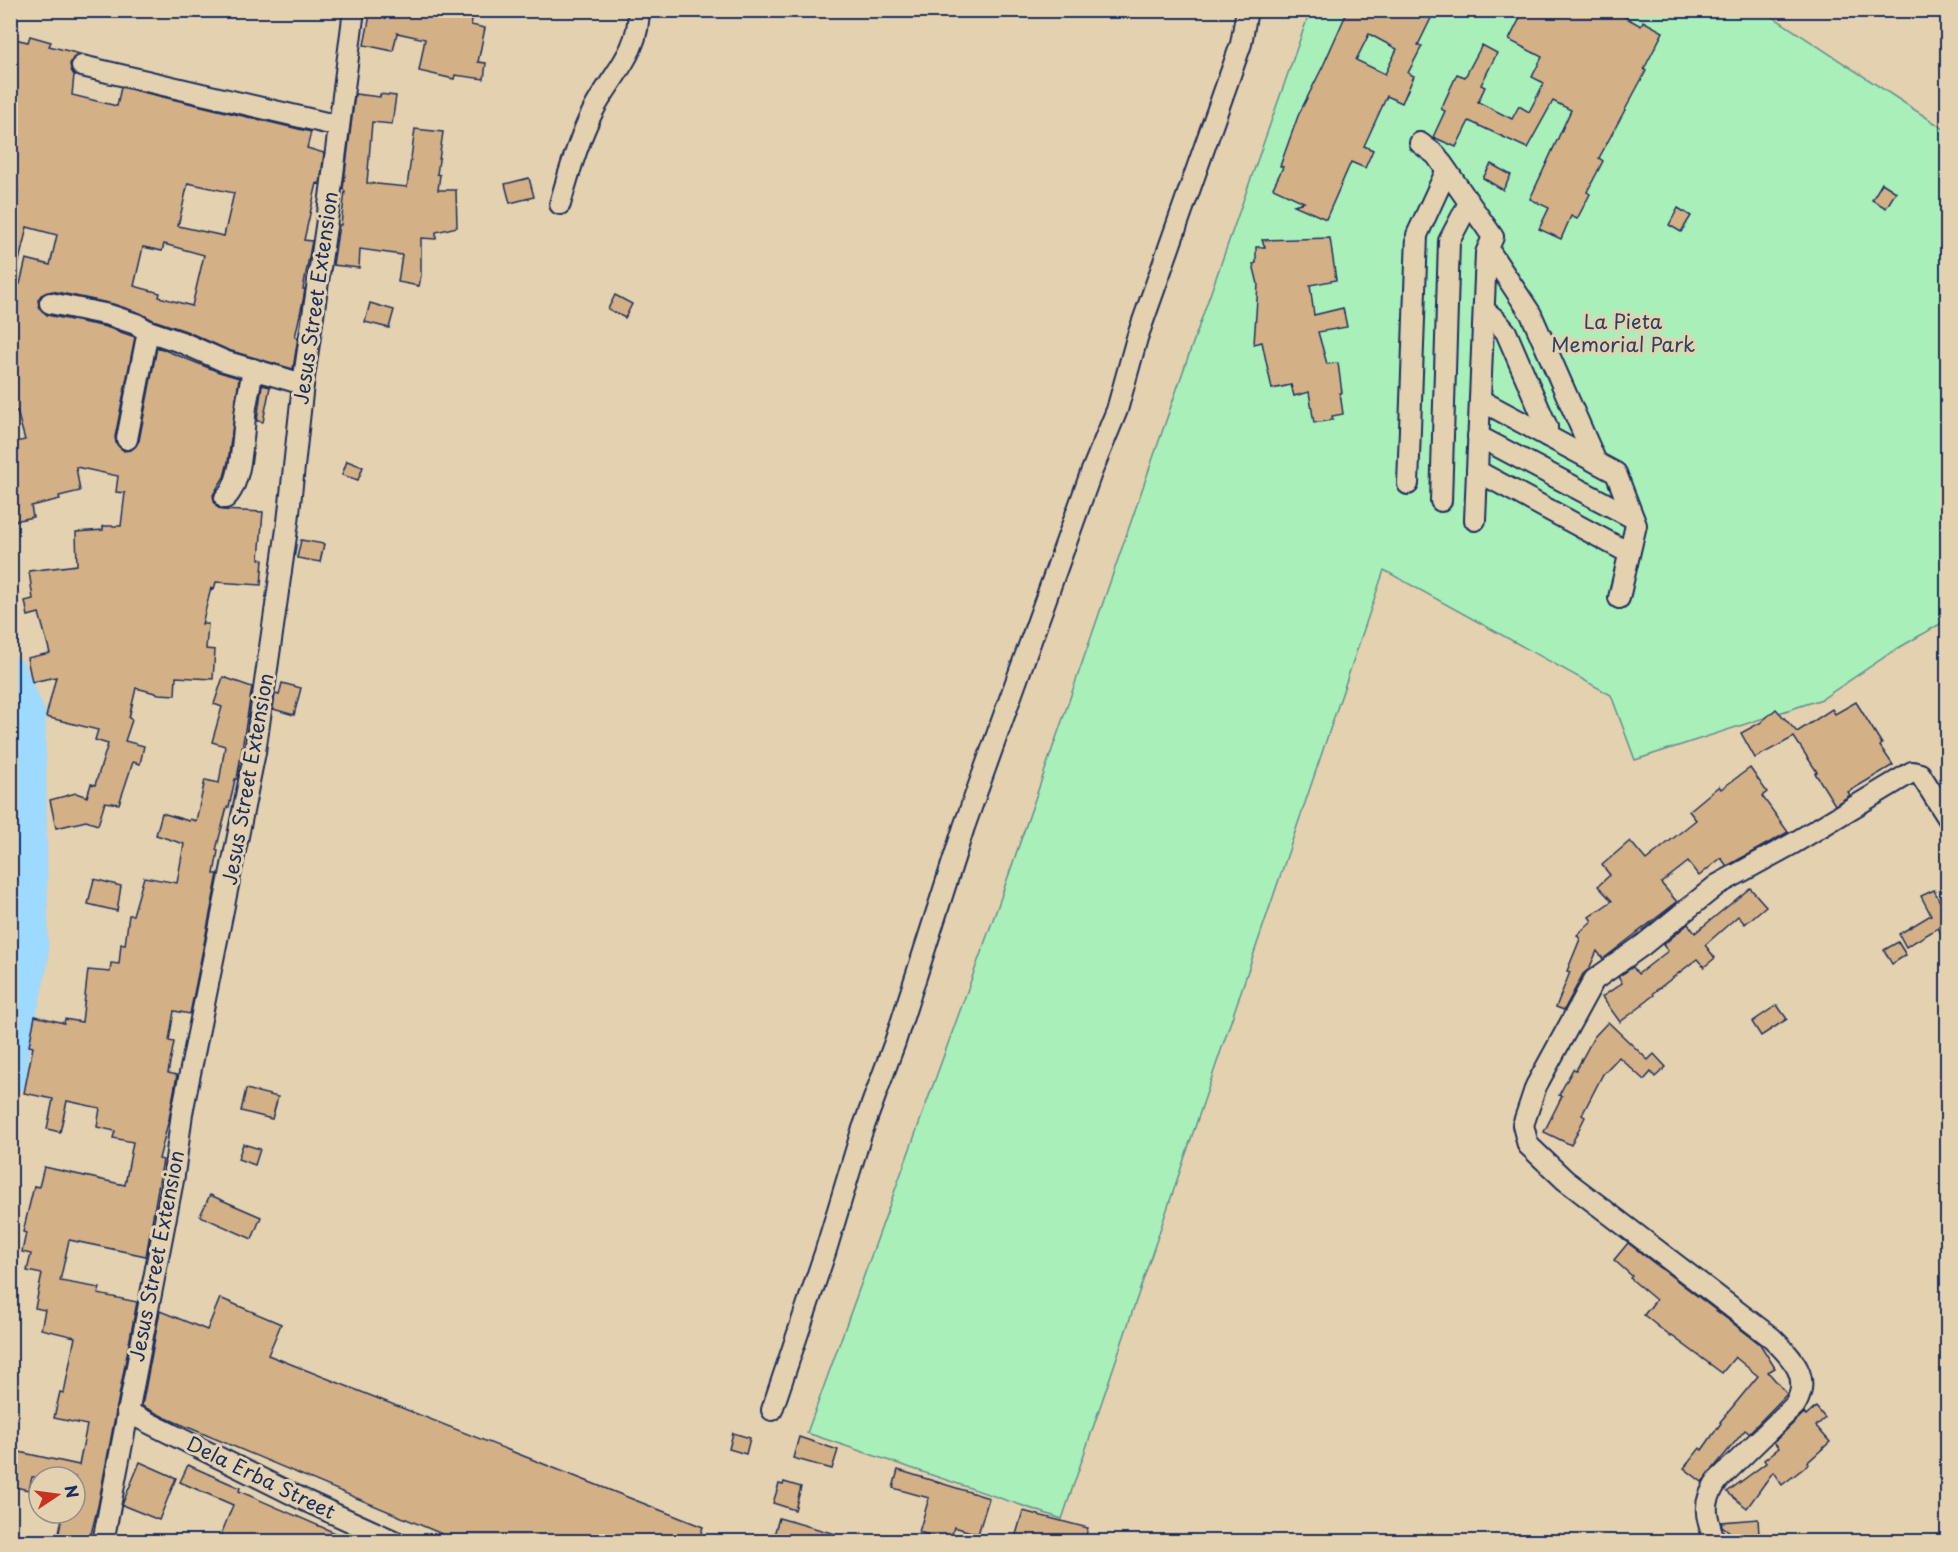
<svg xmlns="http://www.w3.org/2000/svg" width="1958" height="1552" font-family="'Playpen Sans',sans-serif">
  <rect width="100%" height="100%" fill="#e4d1af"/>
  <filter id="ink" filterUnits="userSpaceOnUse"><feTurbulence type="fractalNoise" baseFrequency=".0167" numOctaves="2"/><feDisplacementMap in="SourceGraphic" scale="12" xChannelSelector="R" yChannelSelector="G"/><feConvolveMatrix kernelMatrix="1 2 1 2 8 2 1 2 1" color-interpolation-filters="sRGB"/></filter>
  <g filter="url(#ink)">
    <path fill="#a9efba" stroke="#628f8c" stroke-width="1.5" d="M 1310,11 L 1764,11 L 1947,131 L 1947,620 L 1895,650 L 1822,699 L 1635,760 L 1611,695 L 1384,570 L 1062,1519 L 807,1433 L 999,903 L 1187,360 Z"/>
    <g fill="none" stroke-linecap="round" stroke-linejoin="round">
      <path stroke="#9ed9ff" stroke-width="33" d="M 10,672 L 29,715 L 32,959 L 12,1051 L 10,1078"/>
    </g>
    <g fill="#d4b086" stroke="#1b2f5e" stroke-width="1.5" fill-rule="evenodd">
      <path d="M 371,10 L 474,10 L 471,25 L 485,28 L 478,62 L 486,63 L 484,79 L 455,75 L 454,79 L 419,71 L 425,39 L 397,33 L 393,51 L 364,45 Z"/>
      <path d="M 1348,10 L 1435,10 L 1418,45 L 1422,46 L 1408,73 L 1414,76 L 1402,103 L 1387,96 L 1364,146 L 1373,150 L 1365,168 L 1351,162 L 1326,219 L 1294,205 L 1304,202 L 1273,188 L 1283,167 L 1280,166 L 1298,116 L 1323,66 ZM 1369,34 L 1397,49 L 1385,74 L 1356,60 Z"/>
      <path d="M 1524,10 L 1612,10 L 1641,26 L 1643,21 L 1663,32 L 1644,69 L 1646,71 L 1599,158 L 1603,161 L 1587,192 L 1590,194 L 1577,219 L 1571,216 L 1561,239 L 1539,229 L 1549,208 L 1530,199 L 1571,110 L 1553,101 L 1527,148 L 1469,121 L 1456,147 L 1433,137 L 1445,111 L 1441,109 L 1457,74 L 1465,77 L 1482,45 L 1497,53 L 1481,85 L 1485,87 L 1478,102 L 1512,119 L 1519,106 L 1529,112 L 1544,83 L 1532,77 L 1542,57 L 1509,40 Z"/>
      <path d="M 30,36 L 51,42 L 49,46 L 80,54 L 73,58 L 70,64 L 71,70 L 74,75 L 72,95 L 117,106 L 121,87 L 311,132 L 307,148 L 324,153 L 320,184 L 317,183 L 304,240 L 312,241 L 303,289 L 305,289 L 303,301 L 295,337 L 298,337 L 293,369 L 228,350 L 186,331 L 153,320 L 140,313 L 113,304 L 52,291 L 41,295 L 38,300 L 39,307 L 47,315 L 106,327 L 135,337 L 115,437 L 116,443 L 124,451 L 131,450 L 139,441 L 157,347 L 219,372 L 239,378 L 228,462 L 224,477 L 213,495 L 214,501 L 217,507 L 222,510 L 263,512 L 259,559 L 263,560 L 261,585 L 216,582 L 214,589 L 211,588 L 202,624 L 208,624 L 206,649 L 215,650 L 213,679 L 176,677 L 175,695 L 159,694 L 136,688 L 129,718 L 132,720 L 125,741 L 144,746 L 140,764 L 133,762 L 119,804 L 105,802 L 98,825 L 86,821 L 56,828 L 50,800 L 76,793 L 87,797 L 91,784 L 95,785 L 108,744 L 95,740 L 98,730 L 46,717 L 56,677 L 32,682 L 27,658 L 50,653 L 39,613 L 28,616 L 25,601 L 33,599 L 29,571 L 77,565 L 76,532 L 103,530 L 103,526 L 121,526 L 125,493 L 116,492 L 118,476 L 76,467 L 80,491 L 59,496 L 60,499 L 31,506 L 33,517 L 10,522 L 10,443 L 25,440 L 17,411 L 10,411 L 10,282 L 20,284 L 26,259 L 50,265 L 57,235 L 27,227 L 16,274 L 10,274 L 10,220 L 18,190 L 10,188 L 10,38 L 28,42 ZM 188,183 L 234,193 L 224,236 L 178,226 ZM 164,244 L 204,255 L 192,306 L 159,297 L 160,293 L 134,286 L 143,247 L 162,251 Z"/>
      <path d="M 355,94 L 380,97 L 380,94 L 396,96 L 392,124 L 372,122 L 367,183 L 407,187 L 415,129 L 443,132 L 437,174 L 440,175 L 438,190 L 456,190 L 457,227 L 436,232 L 436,239 L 421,238 L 421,276 L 419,286 L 398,282 L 402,255 L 360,249 L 359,268 L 333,265 L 339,225 L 341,225 L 345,191 L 343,189 Z"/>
      <path d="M 1491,164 L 1511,175 L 1503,190 L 1483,178 Z"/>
      <path d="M 529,178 L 534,197 L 510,203 L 505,184 Z"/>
      <path d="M 1882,183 L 1896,192 L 1886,208 L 1872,200 Z"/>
      <path d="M 1678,208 L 1691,216 L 1681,232 L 1669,225 Z"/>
      <path d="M 1330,238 L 1336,280 L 1310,285 L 1314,315 L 1343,308 L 1347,327 L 1318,332 L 1327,364 L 1338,363 L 1342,393 L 1340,393 L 1343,414 L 1332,416 L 1333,420 L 1314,423 L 1309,392 L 1294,396 L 1291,385 L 1272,389 L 1262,342 L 1254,344 L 1258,284 L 1253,264 L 1256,263 L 1256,247 L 1265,247 L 1262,240 Z"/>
      <path d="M 615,295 L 632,304 L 625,318 L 608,309 Z"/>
      <path d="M 370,303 L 394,310 L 389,328 L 365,322 Z"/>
      <path d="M 262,385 L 270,387 L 263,422 L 257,421 Z"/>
      <path d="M 347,461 L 363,467 L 358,480 L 342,475 Z"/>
      <path d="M 301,540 L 324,544 L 320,562 L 297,558 Z"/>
      <path d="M 223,677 L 252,687 L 237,779 L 235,779 L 229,807 L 227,807 L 216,850 L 218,851 L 214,874 L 218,874 L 190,1014 L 174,1011 L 169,1041 L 174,1042 L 168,1073 L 177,1075 L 169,1119 L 159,1159 L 163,1160 L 146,1256 L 69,1240 L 60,1281 L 100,1288 L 98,1294 L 137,1302 L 98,1506 L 89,1542 L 57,1542 L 63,1513 L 75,1513 L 75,1477 L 32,1477 L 29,1490 L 10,1486 L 10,1450 L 79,1465 L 87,1425 L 54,1418 L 60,1392 L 64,1393 L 75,1337 L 41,1329 L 45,1310 L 35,1308 L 42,1274 L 27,1271 L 31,1254 L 22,1252 L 26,1233 L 23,1232 L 34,1186 L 39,1187 L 44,1167 L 125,1185 L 133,1142 L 113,1138 L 115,1131 L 97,1127 L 100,1108 L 67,1101 L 60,1132 L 47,1129 L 53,1099 L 24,1093 L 33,1047 L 29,1046 L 35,1016 L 64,1023 L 65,1019 L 82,1022 L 88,970 L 110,972 L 111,963 L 119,964 L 121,944 L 125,945 L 129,915 L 133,915 L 144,877 L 177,883 L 184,844 L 156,835 L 162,813 L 189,821 L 190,819 L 196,821 L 205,780 L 219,783 L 225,746 L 212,742 L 222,707 L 214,704 Z"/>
      <path d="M 282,683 L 301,688 L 294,715 L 273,709 L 275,694 L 279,695 Z"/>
      <path d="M 1856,702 L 1882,744 L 1880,746 L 1893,765 L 1848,792 L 1850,795 L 1835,805 L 1815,773 L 1817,772 L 1794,737 L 1755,758 L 1741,733 L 1760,723 L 1776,709 L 1797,732 L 1832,709 L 1835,714 Z"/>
      <path d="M 1750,768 L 1767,792 L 1762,796 L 1788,832 L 1727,866 L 1721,858 L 1699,876 L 1688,862 L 1661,883 L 1677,902 L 1603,959 L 1597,951 L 1589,969 L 1583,974 L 1564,1010 L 1556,1007 L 1570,972 L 1567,971 L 1580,939 L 1577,935 L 1592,921 L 1589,917 L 1612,901 L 1598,886 L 1610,875 L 1602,865 L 1630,841 L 1646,860 L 1696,820 L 1689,811 L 1719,786 L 1721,789 Z"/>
      <path d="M 94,879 L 121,886 L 117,911 L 88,904 Z"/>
      <path d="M 1750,888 L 1766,906 L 1745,924 L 1738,916 L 1705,945 L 1715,958 L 1704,967 L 1697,959 L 1653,993 L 1654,995 L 1642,1004 L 1643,1005 L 1620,1022 L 1602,997 L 1622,983 L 1618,977 L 1633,967 L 1638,974 L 1668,951 L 1663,945 L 1688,924 L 1695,933 Z"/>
      <path d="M 1934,890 L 1947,916 L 1947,943 L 1938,928 L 1906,947 L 1899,934 L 1931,915 L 1921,896 Z"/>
      <path d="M 1898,942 L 1906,955 L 1892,964 L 1884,950 Z"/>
      <path d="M 1777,1005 L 1787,1019 L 1761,1036 L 1752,1022 Z"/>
      <path d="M 1608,1022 L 1648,1060 L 1654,1054 L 1666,1067 L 1655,1077 L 1651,1072 L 1644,1080 L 1619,1057 L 1603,1074 L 1582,1115 L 1585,1117 L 1571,1145 L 1544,1132 L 1562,1096 L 1559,1095 L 1573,1069 L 1576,1070 L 1594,1037 Z"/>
      <path d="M 246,1089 L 278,1097 L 272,1119 L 241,1111 Z"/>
      <path d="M 243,1144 L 260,1149 L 255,1165 L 238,1159 Z"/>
      <path d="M 210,1195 L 261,1217 L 252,1239 L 200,1216 Z"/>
      <path d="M 1628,1243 L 1760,1344 L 1775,1368 L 1768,1372 L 1787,1394 L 1749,1433 L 1745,1430 L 1702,1482 L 1684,1468 L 1700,1448 L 1702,1450 L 1721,1423 L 1720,1422 L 1758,1376 L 1735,1357 L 1722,1373 L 1672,1336 L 1671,1337 L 1644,1315 L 1656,1300 L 1630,1278 L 1632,1276 L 1614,1260 Z"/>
      <path d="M 220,1298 L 281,1324 L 268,1355 L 703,1527 L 698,1542 L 461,1542 L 166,1418 L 142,1406 L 160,1311 L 207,1330 Z"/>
      <path d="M 1816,1407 L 1825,1418 L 1816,1426 L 1830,1442 L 1808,1462 L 1809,1464 L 1782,1485 L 1773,1472 L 1747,1508 L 1727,1492 L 1766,1463 L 1764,1460 L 1779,1448 L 1774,1442 L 1804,1413 L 1806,1416 Z"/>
      <path d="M 733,1433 L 750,1438 L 746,1454 L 729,1449 Z"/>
      <path d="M 799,1437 L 838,1450 L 832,1469 L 793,1458 Z"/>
      <path d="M 140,1462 L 176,1478 L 159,1520 L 122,1505 Z"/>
      <path d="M 188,1465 L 240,1488 L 239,1491 L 356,1542 L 218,1542 L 233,1505 L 180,1482 Z"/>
      <path d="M 898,1470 L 989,1498 L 978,1534 L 954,1527 L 950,1541 L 919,1532 L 929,1498 L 893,1488 Z"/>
      <path d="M 784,1482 L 801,1487 L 795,1510 L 773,1503 L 779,1484 L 783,1485 Z"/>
      <path d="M 1023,1511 L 1088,1528 L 1084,1542 L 1028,1542 L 1015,1538 Z"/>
      <path d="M 779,1518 L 846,1537 L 845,1542 L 772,1542 Z"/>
      <path d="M 1758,1519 L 1759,1534 L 1734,1535 L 1722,1526 L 1721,1522 Z"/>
    </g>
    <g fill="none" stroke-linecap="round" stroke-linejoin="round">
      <defs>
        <g id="street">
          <path d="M 82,66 L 339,126"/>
          <path d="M 1420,143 L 1436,155 L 1493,237 L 1486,253 L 1475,520"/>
          <path d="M 560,204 C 568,175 579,138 593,111 C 609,79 642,49 638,10"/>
          <path d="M 1488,249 L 1531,314 L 1596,462"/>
          <path d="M 50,303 L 109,315 L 136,324 L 148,331 L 181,342 L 224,361 L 303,384"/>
          <path d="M 1484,310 L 1495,319 L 1506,332 L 1547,427 L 1547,436"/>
          <path d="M 1480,400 L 1616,473 L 1636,525 L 1619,598"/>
          <path d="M 1478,436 L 1633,518"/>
          <path d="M 127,439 L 148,331"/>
          <path d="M 1477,471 L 1629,553"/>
          <path d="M 1408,484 L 1417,235 L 1446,172"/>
          <path d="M 225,498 C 243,484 243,429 246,407 C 248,394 251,382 253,369"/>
          <path d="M 1441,501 L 1449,241 L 1469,203"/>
          <path d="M 772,1410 L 825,1253 L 861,1134 L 895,1042 L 964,827 L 1091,473 L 1117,410 L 1137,338 L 1241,44 L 1247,10"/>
          <path d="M 127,1412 L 306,1501 L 396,1542"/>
          <path d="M 103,1542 L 174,1175 L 182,1113 L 255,752 L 288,522 L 303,384 L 328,213 L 354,10"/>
          <path d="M 1715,1542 C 1706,1516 1701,1504 1718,1480 L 1795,1405 C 1812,1377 1792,1358 1772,1338 L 1565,1180 L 1528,1145 L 1523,1125 L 1536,1086 L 1594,980 L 1643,945 L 1717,885 L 1794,843 L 1912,772 L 1920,774 L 1948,818"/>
        </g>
      </defs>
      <use href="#street" stroke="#1b2f5e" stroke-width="24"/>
      <use href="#street" stroke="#e4d1af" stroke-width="20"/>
    </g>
  </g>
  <g text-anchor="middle" stroke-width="6" stroke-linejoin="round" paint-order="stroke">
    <g font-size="20" fill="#1b2f5e" stroke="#e4d1af">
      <text transform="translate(316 298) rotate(-82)" y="7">Jesus Street Extension</text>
      <text transform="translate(248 779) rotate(-80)" y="7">Jesus Street Extension</text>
      <text transform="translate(157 1256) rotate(-79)" y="7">Jesus Street Extension</text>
      <text transform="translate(261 1478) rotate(26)" y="7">Dela Erba Street</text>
    </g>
    <g font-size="20" fill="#294267" stroke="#e4d1af">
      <text x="1623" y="329">La Pieta<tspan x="1623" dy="23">Memorial Park</tspan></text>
    </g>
  </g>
  <rect width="1958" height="1552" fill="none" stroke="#e4d1af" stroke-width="36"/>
  <rect x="18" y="18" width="1922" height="1516" fill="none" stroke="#1b2f5e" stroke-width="2" filter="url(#ink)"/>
  <g transform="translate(57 1495) rotate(77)"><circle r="28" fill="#e4d1af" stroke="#94908f" stroke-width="1.5"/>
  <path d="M0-4.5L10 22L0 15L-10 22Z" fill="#c8321e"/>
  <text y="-9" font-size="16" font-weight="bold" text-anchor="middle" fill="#1b2f5e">N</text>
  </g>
</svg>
